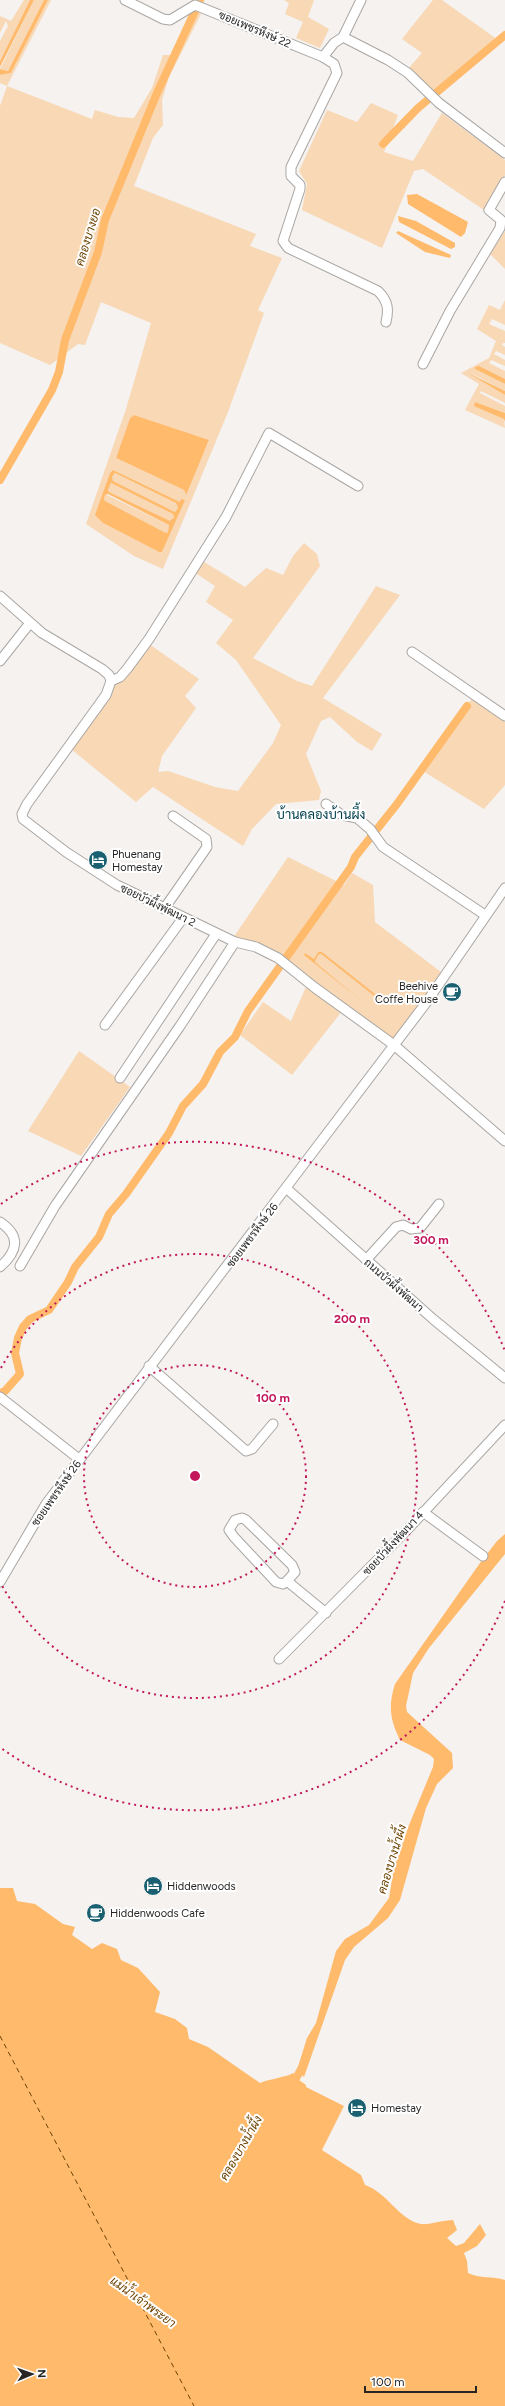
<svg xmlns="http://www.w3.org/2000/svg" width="505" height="2406" font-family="Figtree,Sarabun,sans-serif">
  <rect width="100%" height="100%" fill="#f5f2ef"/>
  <g fill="#f8d8b5" fill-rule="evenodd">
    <path d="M 24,0 L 30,0 L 0,61 L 0,41 L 8,26 L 6,21 L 0,33 L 0,16 L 11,21 Z"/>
    <path d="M 34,0 L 44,0 L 8,71 L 0,69 Z"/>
    <path d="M 48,0 L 51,0 L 7,86 L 92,119 L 95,110 L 118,117 L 134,118 L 152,88 L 163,55 L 172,55 L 194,8 L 201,14 L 169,77 L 162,100 L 163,125 L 153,138 L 134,186 L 256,234 L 250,246 L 282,258 L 258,310 L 264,313 L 228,412 L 163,569 L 134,556 L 86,524 L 126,409 L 151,323 L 101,302 L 85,345 L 78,344 L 50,365 L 0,343 L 0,106 L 7,86 L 0,83 L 0,75 L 11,73 ZM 134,415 L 209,441 L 185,494 L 184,490 L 116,458 L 130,418 ZM 113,470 L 180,502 L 184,500 L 162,552 L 159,552 L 103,523 L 96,515 L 110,473 Z"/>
    <path d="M 284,0 L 314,0 L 308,17 L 329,29 L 320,48 L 296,38 L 303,22 L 285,14 L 289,3 Z"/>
    <path d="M 433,0 L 442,0 L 498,40 L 498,44 L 436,95 L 408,69 L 422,53 L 402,39 Z"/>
    <path d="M 371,103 L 398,115 L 384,152 L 413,161 L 442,113 L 505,160 L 505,175 L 484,210 L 423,169 L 414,171 L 382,248 L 302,210 L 307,184 L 299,171 L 327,110 L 357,122 Z"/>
    <path d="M 505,231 L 505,269 L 490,254 Z"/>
    <path d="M 505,300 L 505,325 L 492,319 L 489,324 L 505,331 L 505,343 L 503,343 L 502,345 L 505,347 L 505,355 L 496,351 L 494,354 L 505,360 L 505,366 L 491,360 L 489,363 L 505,371 L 505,379 L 479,366 L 475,369 L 505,384 L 505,391 L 470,373 L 505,395 L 505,403 L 481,391 L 480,393 L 505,406 L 505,413 L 475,402 L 504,419 L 505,428 L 465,410 L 479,384 L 461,373 L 489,358 L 496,341 L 477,329 L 489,305 L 500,310 Z"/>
    <path d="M 115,473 L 176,503 L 178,508 L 175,512 L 113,481 L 112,477 Z"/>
    <path d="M 111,483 L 174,514 L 174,516 L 170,522 L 109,492 L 108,490 Z"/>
    <path d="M 105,494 L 169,525 L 168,532 L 166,533 L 107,502 L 104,500 Z"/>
    <path d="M 304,543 L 317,554 L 320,566 L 253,658 L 297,681 L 312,686 L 376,586 L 400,595 L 323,698 L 382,734 L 372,751 L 357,742 L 330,717 L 321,721 L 306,754 L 321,791 L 319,800 L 276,804 L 252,829 L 243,846 L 153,787 L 136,802 L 71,749 L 113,688 L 149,644 L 199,679 L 185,696 L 196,708 L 162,756 L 158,772 L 168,771 L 215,787 L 238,791 L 273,743 L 281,725 L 236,660 L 216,643 L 233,620 L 206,602 L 215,586 L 194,572 L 201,560 L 245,587 L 266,568 L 283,575 L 293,556 Z"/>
    <path d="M 472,699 L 505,722 L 505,785 L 484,809 L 418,768 Z"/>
    <path d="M 288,857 L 344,885 L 352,873 L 373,885 L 375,922 L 441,972 L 395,1038 L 392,1040 L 346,1006 L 292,1075 L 240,1035 L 263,1002 L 291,1021 L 310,978 L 280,953 L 233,938 ZM 318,952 L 322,952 L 378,999 L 321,954 L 318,955 L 315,962 L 363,1003 L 305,955 L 305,953 L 314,960 Z"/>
    <path d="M 79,1051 L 130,1087 L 81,1156 L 28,1131 Z"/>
  </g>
  <g fill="#ffba6c" fill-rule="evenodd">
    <path d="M 30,0 L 34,0 L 0,67 L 0,61 Z"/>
    <path d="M 44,0 L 48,0 L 11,73 L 0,75 L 0,69 L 8,71 Z"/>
    <path d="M 417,194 L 468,222 L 465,233 L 461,237 L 408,204 L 407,195 Z"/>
    <path d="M 398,216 L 416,221 L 455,243 L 455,247 L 451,249 L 399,222 Z"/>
    <path d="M 398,231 L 451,255 L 450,258 L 425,252 L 396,233 Z"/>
    <path d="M 479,366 L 505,379 L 505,384 L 475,369 L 475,367 Z"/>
    <path d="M 468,373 L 505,391 L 505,395 Z"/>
    <path d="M 475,402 L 505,413 L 505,422 L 504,419 L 474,406 Z"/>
    <path d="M 134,415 L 209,440 L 186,495 L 184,490 L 116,458 L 130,418 Z"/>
    <path d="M 113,470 L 180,502 L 181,499 L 185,500 L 162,552 L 159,552 L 103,523 L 95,515 L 110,473 ZM 115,473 L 176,503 L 178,508 L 175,512 L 113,481 L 112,477 ZM 111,483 L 173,514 L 174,517 L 170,521 L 109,492 L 108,490 ZM 108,494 L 169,525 L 168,532 L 166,533 L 107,502 L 104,500 L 105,495 Z"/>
    <path d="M 318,952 L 322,952 L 380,998 L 378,999 L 321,954 L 318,955 L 315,962 L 365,1004 L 304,955 L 305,953 L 314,959 Z"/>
    <path d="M 505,1534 L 505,1554 L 429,1648 L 413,1673 L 406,1706 L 407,1712 L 452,1753 L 453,1768 L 437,1784 L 426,1808 L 400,1900 L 388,1918 L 354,1947 L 345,1960 L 304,2077 L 297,2070 L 307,2038 L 316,2023 L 336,1951 L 345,1939 L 369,1925 L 389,1898 L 394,1868 L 409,1825 L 433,1767 L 434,1759 L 430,1755 L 400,1740 C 390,1720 388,1706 395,1684 L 480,1563 L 497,1541 Z"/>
    <path d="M 0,1888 L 13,1888 L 17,1901 L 35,1904 L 63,1924 L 75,1927 L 72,1935 L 92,1949 L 102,1943 L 117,1949 L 121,1960 L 138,1968 L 160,1992 L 155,2012 L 175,2019 L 187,2028 L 189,2039 L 208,2047 L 260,2083 C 269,2079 287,2077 293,2073 L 299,2080 L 306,2085 L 306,2087 L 344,2106 L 322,2150 L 361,2175 L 365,2185 C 388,2193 399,2220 421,2224 C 430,2225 443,2220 453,2220 L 457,2230 L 447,2238 L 456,2246 L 464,2243 L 480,2224 L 486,2235 L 477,2246 L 464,2253 L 467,2261 L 468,2273 C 480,2279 492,2276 505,2280 L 505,2406 L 0,2406 Z"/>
  </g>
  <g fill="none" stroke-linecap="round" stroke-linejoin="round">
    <g stroke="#ffba6c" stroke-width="8">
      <path d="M 383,144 L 418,108 L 505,35"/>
      <path d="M 0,480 L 52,390 L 59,372 L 65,340 L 98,252 L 105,220 L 157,93 L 200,0"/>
      <path d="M 0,1393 L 5,1391 L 20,1374 L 15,1353 L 18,1338 L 23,1327 L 30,1319 L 49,1310 L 68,1282 L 75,1267 L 99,1237 L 109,1214 L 126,1194 L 169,1133 L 183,1106 L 203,1084 L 220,1052 L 235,1037 L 248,1011 L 351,867 L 355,857 L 397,804 L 467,706"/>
      <path d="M 291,2087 L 304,2064"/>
    </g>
    <path stroke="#6d4200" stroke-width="1" stroke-dasharray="5 4" stroke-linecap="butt" d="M 0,2036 L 194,2406"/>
    <defs>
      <g id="minor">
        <path d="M 125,0 L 163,19 L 170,20 L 195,5 L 323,57 L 334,43 L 343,37 L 361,0"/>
        <path d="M 343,37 L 388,60 L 408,73 L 439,103 L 505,153"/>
        <path d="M 323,57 L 334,64 L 337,73 L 291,167 L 291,176 L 300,185 L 300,189 L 283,241 L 288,248 L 378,291 C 388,301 389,309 386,322"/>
        <path d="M 423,364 L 450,311 L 500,228 L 501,220 L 489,210 L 505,182"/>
        <path d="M 0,596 L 42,633 L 102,669 L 109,675 L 111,681 L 106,695 L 27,804 L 22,814 L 23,819 L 66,852 L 117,885 L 235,942 L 256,947 L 278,958 L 314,987 L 394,1045 L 505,1141"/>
        <path d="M 412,652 L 505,716"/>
        <path d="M 0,661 L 30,623"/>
        <path d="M 111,681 L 120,677 L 127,669 L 149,639 L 226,517 L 269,433 L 358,486"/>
        <path d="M 326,804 L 342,815 L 357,818 L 370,829 L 383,847 L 485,915"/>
        <path d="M 164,909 L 207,847 L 206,839 L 173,816"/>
        <path d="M 105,1025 L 183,918"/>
        <path d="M 120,1078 L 216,934"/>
        <path d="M 286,1188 L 433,1319 L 505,1378"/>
        <path d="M 0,1222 C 21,1236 18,1251 0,1267"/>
        <path d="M 366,1260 L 396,1227 L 403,1225 L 411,1229 L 420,1228 L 439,1204"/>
        <path d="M 20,1266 L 55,1206 L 180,1026 L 235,942"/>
        <path d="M 149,1366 L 246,1451 L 252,1449 L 273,1424"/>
        <path d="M 0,1397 L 79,1459"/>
        <path d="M 423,1512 L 483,1556"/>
        <path d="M 287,1581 L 283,1584 L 276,1582 L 234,1537 L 229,1530 L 235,1520 L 242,1518 L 246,1520 L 292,1565 L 295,1572 L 287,1581 L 326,1613"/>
        <path d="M 0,1582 L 46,1504 L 426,1003 L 505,888"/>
        <path d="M 279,1659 L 406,1531 L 505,1425"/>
      </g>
    </defs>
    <use href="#minor" stroke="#a9a6a3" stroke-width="11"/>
    <use href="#minor" stroke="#fff" stroke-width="9"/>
  </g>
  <g fill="none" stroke="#c2185b" stroke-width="2" stroke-dasharray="2 4">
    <circle cx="195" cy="1476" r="111"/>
    <path d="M1 1368A222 222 0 1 1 1 1584"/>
    <path d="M505 1601A334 334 0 0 1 1 1748M1 1204A334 334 0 0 1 505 1351"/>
  </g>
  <defs>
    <symbol id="hotel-disc" viewBox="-11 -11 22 22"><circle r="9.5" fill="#1a6071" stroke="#fff"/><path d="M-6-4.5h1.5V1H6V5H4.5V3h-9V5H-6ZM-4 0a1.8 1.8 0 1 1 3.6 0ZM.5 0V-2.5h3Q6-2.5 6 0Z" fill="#fff"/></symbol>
    <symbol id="cafe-disc" viewBox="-11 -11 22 22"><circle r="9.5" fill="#1a6071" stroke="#fff"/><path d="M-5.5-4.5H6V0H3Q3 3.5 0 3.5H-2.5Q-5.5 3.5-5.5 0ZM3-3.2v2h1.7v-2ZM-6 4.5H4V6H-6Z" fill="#fff"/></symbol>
  </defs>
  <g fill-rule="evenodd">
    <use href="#hotel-disc" x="87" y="849" width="22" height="22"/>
    <use href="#cafe-disc" x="441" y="981" width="22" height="22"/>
    <use href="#hotel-disc" x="142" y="1875" width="22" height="22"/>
    <use href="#cafe-disc" x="85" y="1902" width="22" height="22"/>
    <use href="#hotel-disc" x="346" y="2097" width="22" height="22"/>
  </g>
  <g text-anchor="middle" stroke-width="4" stroke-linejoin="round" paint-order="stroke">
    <g font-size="11" fill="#272625" stroke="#fff">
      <text transform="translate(255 29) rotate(23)" y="4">ซอยเพชรหึงษ์ 22</text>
      <text transform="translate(158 905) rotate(26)" y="4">ซอยบัวผึ้งพัฒนา 2</text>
      <text transform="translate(252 1235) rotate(-53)" y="4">ซอยเพชรหึงษ์ 26</text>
      <text transform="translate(394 1285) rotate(41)" y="4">ถนนบัวผึ้งพัฒนา</text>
      <text transform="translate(56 1493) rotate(-55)" y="4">ซอยเพชรหึงษ์ 26</text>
      <text transform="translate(393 1543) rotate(-47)" y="4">ซอยบัวผึ้งพัฒนา 4</text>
    </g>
    <g font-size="11" fill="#272625" stroke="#fff" text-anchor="start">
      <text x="112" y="858">Phuenang<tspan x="112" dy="13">Homestay</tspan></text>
      <text x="438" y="990" text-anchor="end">Beehive<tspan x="438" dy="13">Coffe House</tspan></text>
      <text x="167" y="1890">Hiddenwoods</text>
      <text x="110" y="1917">Hiddenwoods Cafe</text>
      <text x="371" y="2112">Homestay</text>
    </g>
    <g font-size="12" font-style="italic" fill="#6d4200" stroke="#fff">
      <text transform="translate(88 237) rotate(-73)" y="4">คลองบางยอ</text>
      <text transform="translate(392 1859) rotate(-73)" y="4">คลองบางน้ำผึ้ง</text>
      <text transform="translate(241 2148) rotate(-60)" y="4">คลองบางน้ำผึ้ง</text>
      <text transform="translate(143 2302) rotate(36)" y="4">แม่น้ำเจ้าพระยา</text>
    </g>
    <g font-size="13" fill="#03404d" stroke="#fff">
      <text x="321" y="819">บ้านคลองบ้านผึ้ง</text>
    </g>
  </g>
  <circle cx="195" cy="1476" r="6" fill="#c2185b" stroke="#fff" stroke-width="2"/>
  <g font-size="12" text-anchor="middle" font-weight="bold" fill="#c2185b" stroke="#fff" stroke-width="4" stroke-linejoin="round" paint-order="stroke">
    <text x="431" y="1244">300 m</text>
    <text x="352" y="1323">200 m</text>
    <text x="273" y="1402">100 m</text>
  </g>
  <g transform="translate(32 2374) rotate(88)" stroke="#ffffff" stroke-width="3" paint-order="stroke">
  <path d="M0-3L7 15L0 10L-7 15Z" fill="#272625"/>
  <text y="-6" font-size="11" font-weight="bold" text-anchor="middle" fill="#272625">N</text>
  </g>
  <path d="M365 2386v6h111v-6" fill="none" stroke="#272625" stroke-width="2"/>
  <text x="371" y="2386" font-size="12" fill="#272625" stroke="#ffffff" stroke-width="3" paint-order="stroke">100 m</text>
</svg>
